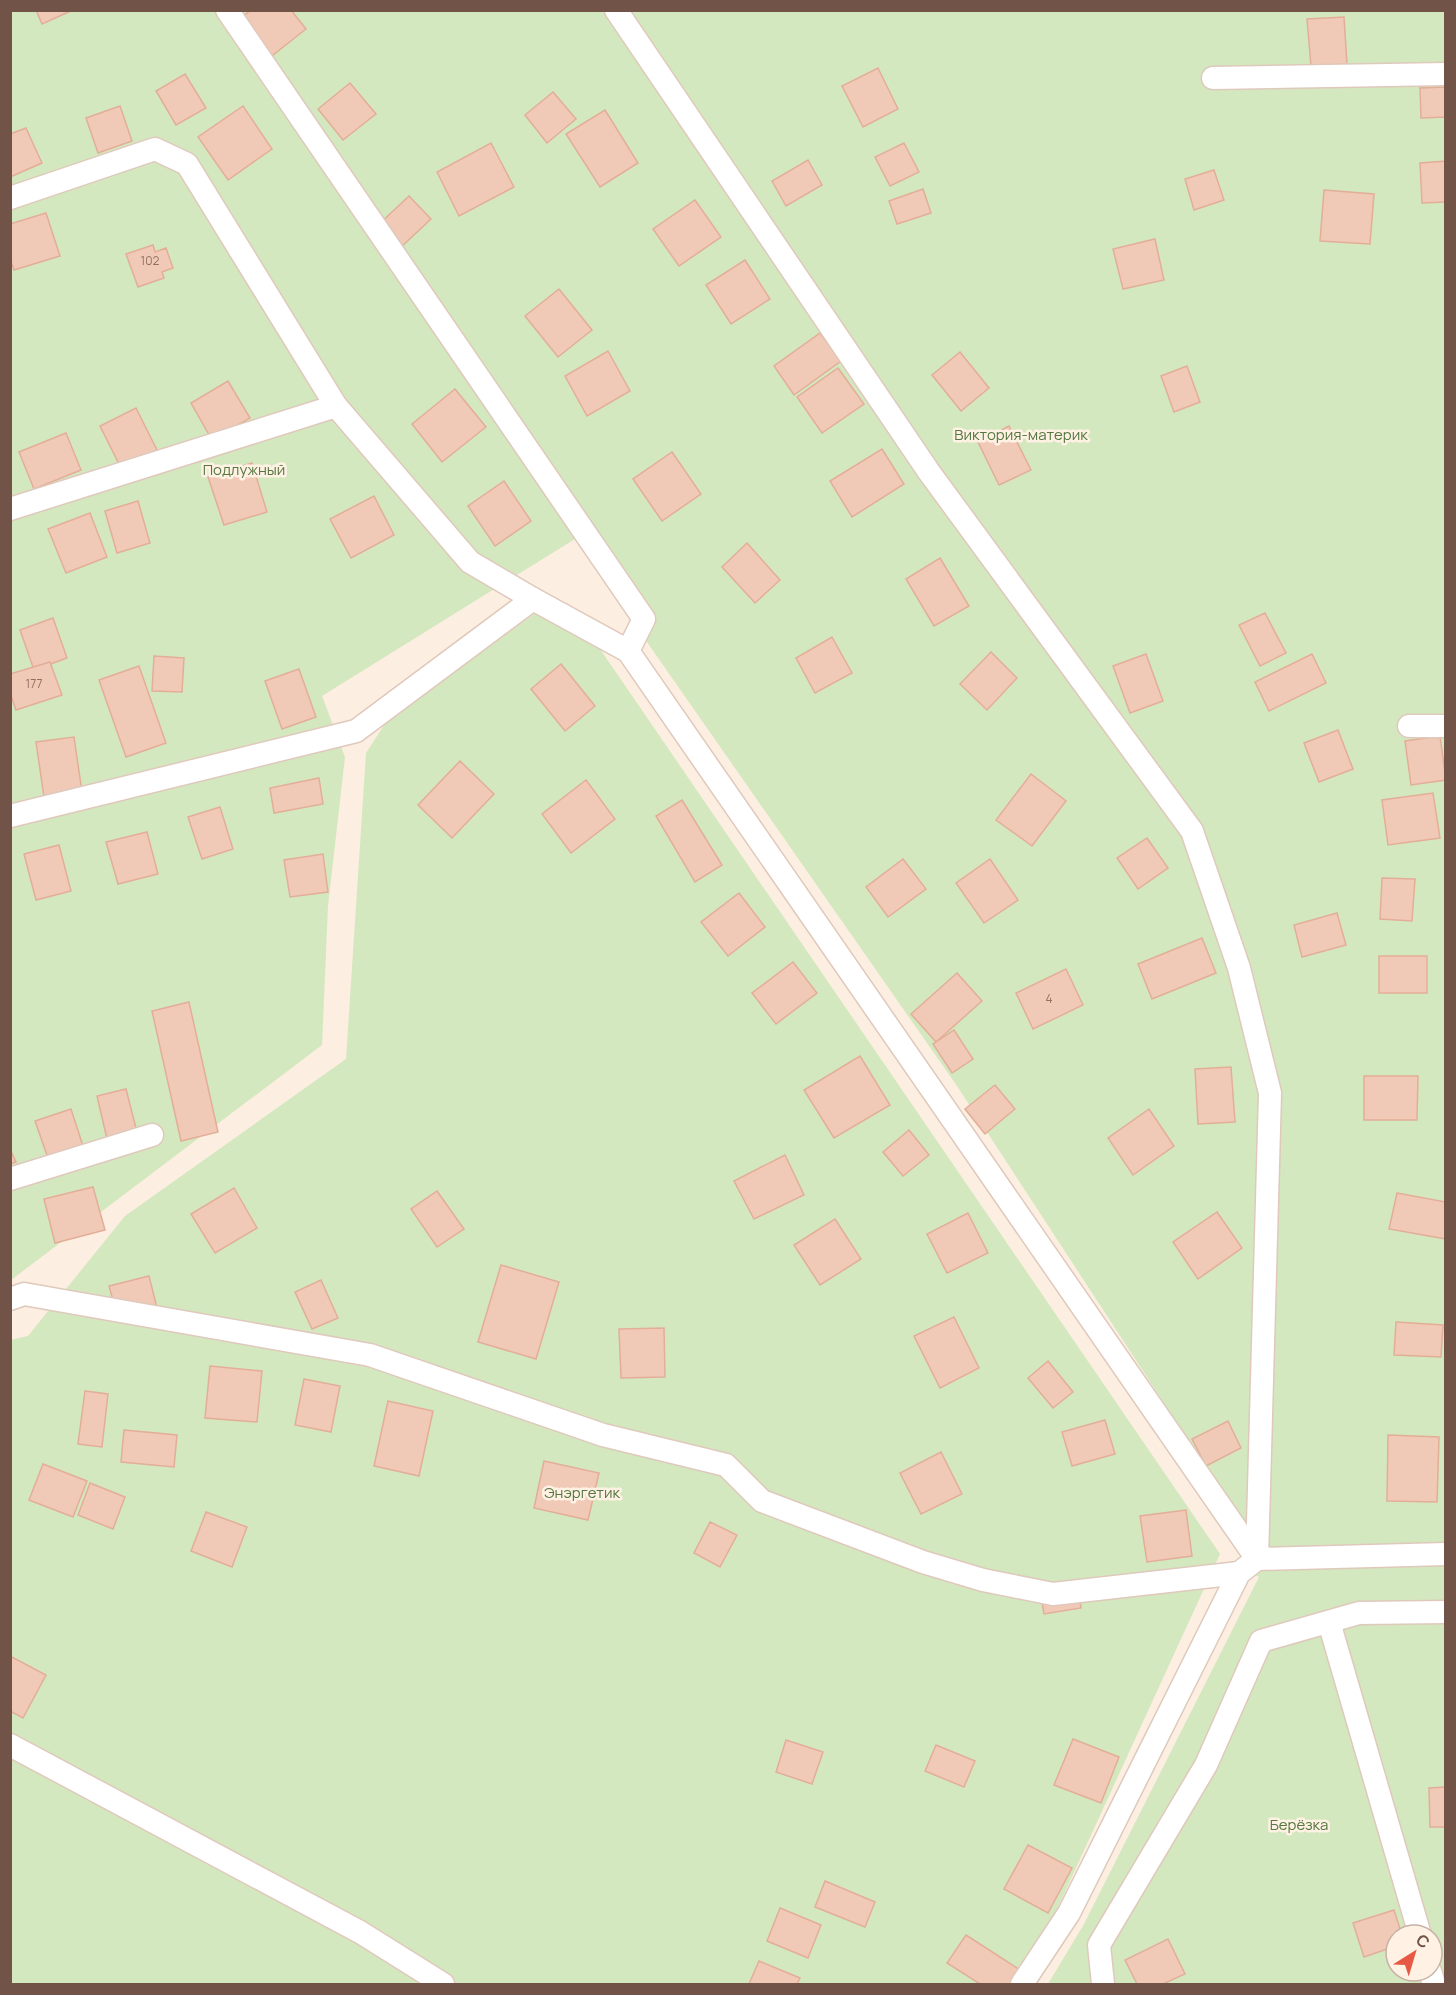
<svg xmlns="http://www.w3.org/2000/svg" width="1456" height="1995" font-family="Manrope,sans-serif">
  <rect width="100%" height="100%" fill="#fceee0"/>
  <g fill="#d4e8bf" fill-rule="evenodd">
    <path d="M 11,11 L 1445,11 L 1445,1984 L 1048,1984 L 1084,1924 L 1259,1577 L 1241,1567 L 1252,1538 L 957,1086 L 575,539 L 322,696 L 345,757 L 328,906 L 322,1045 L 11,1280 ZM 1396,1935 L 1432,1935 L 1432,1971 L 1396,1971 Z"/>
    <path d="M 537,612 L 600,649 L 1220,1554 L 1053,1918 L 1012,1984 L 11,1984 L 10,1340 L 28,1336 L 125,1216 L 346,1059 L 366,753 L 390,716 Z"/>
  </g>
  <g fill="#f1c9b7" stroke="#e3ae98" stroke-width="1.5">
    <path d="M 36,10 L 73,10 L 42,24 Z"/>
    <path d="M 251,10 L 291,10 L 306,29 L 268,59 L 237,21 Z"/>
    <path d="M 1344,17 L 1347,64 L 1311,66 L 1307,19 Z"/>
    <path d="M 878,68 L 898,109 L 863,127 L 842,86 Z"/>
    <path d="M 185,74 L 206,108 L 176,125 L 156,91 Z"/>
    <path d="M 350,83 L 376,114 L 343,140 L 318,109 Z"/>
    <path d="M 1446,87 L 1446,117 L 1421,118 L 1420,88 Z"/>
    <path d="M 553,92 L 576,119 L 547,143 L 525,115 Z"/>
    <path d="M 120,106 L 132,141 L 98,153 L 86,118 Z"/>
    <path d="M 243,106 L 272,149 L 228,180 L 198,137 Z"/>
    <path d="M 605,110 L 638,163 L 600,187 L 566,134 Z"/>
    <path d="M 26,128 L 42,163 L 10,177 L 10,134 Z"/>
    <path d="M 491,143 L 514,187 L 459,216 L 437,172 Z"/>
    <path d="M 904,143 L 919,172 L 890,186 L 875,157 Z"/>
    <path d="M 808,160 L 822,185 L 786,206 L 772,181 Z"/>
    <path d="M 1446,161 L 1446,202 L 1422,203 L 1420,163 Z"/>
    <path d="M 1214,170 L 1224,200 L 1194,210 L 1185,179 Z"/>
    <path d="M 923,189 L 931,213 L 897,224 L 889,201 Z"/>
    <path d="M 1324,190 L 1374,194 L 1370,244 L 1320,241 Z"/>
    <path d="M 409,196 L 431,219 L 399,249 L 377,226 Z"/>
    <path d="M 695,200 L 721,237 L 679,266 L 653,229 Z"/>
    <path d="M 46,213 L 60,256 L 14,270 L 10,259 L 10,224 Z"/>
    <path d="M 1155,239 L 1164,280 L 1123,289 L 1113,249 Z"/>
    <path d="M 153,245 L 155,252 L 166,248 L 173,268 L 162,272 L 164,278 L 138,287 L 126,254 Z"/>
    <path d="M 745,260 L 770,299 L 731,324 L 706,285 Z"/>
    <path d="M 559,289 L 592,330 L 558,357 L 525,316 Z"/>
    <path d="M 820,333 L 841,361 L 794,395 L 774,366 Z"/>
    <path d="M 608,351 L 630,391 L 587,416 L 565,376 Z"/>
    <path d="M 960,352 L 989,388 L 961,411 L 932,375 Z"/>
    <path d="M 1187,366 L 1200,402 L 1174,412 L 1161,376 Z"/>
    <path d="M 838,368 L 864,404 L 822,433 L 797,397 Z"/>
    <path d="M 228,381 L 250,418 L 212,440 L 191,403 Z"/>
    <path d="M 455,389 L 486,427 L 442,462 L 412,424 Z"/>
    <path d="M 136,408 L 158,452 L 122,470 L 100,426 Z"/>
    <path d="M 1009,426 L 1031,470 L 999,485 L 978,442 Z"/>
    <path d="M 66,433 L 81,470 L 34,489 L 19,452 Z"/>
    <path d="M 882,449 L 904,484 L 852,517 L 830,481 Z"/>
    <path d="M 672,452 L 701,494 L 662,521 L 633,479 Z"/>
    <path d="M 252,463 L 267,512 L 224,525 L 208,477 Z"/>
    <path d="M 504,481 L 531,521 L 495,546 L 468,506 Z"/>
    <path d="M 374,496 L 394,535 L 351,558 L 330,519 Z"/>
    <path d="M 138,501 L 150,543 L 117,553 L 105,511 Z"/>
    <path d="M 90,513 L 107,557 L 66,573 L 48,529 Z"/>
    <path d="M 747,543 L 780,580 L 755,603 L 722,567 Z"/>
    <path d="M 940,558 L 969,606 L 934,626 L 906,579 Z"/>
    <path d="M 1265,613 L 1286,653 L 1260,666 L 1239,625 Z"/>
    <path d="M 53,618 L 67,658 L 34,670 L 20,630 Z"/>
    <path d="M 832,637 L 852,673 L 815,693 L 796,658 Z"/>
    <path d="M 991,652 L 1017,678 L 987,710 L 960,684 Z"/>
    <path d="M 1146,654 L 1163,701 L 1130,713 L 1113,666 Z"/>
    <path d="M 1312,654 L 1326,683 L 1269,711 L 1255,682 Z"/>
    <path d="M 154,656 L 184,658 L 182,692 L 152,691 Z"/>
    <path d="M 50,662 L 62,695 L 16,710 L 10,693 L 10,674 Z"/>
    <path d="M 561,664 L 595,706 L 565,731 L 531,689 Z"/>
    <path d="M 139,666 L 166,743 L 126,757 L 99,680 Z"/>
    <path d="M 299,669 L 316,717 L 282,729 L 265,681 Z"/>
    <path d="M 1338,730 L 1353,769 L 1319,782 L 1304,743 Z"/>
    <path d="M 1440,736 L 1446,780 L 1411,785 L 1405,741 Z"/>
    <path d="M 74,737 L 82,792 L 44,797 L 36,742 Z"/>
    <path d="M 460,761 L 494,794 L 452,838 L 418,805 Z"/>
    <path d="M 1031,774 L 1066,801 L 1032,846 L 996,820 Z"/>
    <path d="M 319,778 L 323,804 L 274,813 L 270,788 Z"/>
    <path d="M 586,780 L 615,819 L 571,853 L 542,814 Z"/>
    <path d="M 1433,793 L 1440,838 L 1388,845 L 1382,800 Z"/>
    <path d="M 682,800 L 722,865 L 695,882 L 656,816 Z"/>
    <path d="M 220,807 L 233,849 L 202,859 L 188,817 Z"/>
    <path d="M 147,832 L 158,874 L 118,884 L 106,842 Z"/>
    <path d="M 1147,838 L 1168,868 L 1138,889 L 1117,858 Z"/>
    <path d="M 59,845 L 71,891 L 36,900 L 24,854 Z"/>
    <path d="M 323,854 L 328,892 L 290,897 L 284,860 Z"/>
    <path d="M 903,859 L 926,889 L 888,917 L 866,887 Z"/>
    <path d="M 990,859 L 1018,900 L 984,923 L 956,883 Z"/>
    <path d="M 1382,878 L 1415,879 L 1412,921 L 1380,919 Z"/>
    <path d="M 739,893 L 765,927 L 728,956 L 701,922 Z"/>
    <path d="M 1337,913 L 1346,945 L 1302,957 L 1294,925 Z"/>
    <path d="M 1202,938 L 1216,973 L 1152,999 L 1138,964 Z"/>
    <rect x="1379" y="956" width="48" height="37"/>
    <path d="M 793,962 L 817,993 L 776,1024 L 752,993 Z"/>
    <path d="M 1066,969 L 1083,1005 L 1033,1029 L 1016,993 Z"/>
    <path d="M 957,973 L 982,1001 L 936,1042 L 911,1014 Z"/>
    <path d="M 189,1002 L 218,1132 L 181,1141 L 152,1011 Z"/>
    <path d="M 954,1030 L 973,1059 L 952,1073 L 933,1044 Z"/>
    <path d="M 860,1056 L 890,1105 L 834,1138 L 804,1090 Z"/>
    <path d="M 1231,1067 L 1235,1122 L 1198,1124 L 1195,1069 Z"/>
    <path d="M 1364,1076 L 1418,1076 L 1417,1120 L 1364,1120 Z"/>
    <path d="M 995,1085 L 1015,1109 L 985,1134 L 965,1109 Z"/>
    <path d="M 126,1089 L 137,1132 L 107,1139 L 97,1096 Z"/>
    <path d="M 71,1109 L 84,1149 L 49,1161 L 35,1121 Z"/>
    <path d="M 1149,1109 L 1174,1146 L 1133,1175 L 1108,1138 Z"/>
    <path d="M 909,1130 L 929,1155 L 903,1176 L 883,1152 Z"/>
    <path d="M 10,1149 L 16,1162 L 10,1164 Z"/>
    <path d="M 785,1155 L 804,1195 L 754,1219 L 734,1181 Z"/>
    <path d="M 93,1187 L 105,1230 L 55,1243 L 44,1199 Z"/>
    <path d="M 234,1188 L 257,1228 L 215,1253 L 191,1214 Z"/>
    <path d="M 437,1191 L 464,1229 L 437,1247 L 411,1209 Z"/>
    <path d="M 1397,1193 L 1446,1202 L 1446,1239 L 1389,1229 Z"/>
    <path d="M 1217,1212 L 1242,1248 L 1198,1279 L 1173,1242 Z"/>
    <path d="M 968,1213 L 988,1253 L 947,1273 L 927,1234 Z"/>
    <path d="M 835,1219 L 861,1259 L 820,1285 L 794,1245 Z"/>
    <path d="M 501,1265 L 559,1282 L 536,1359 L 478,1342 Z"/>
    <path d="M 149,1276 L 158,1312 L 119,1322 L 109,1286 Z"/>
    <path d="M 321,1280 L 338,1318 L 312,1329 L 295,1292 Z"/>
    <path d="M 954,1317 L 979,1368 L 940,1388 L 914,1336 Z"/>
    <path d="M 1396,1322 L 1443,1325 L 1441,1357 L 1394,1355 Z"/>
    <path d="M 664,1328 L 665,1377 L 621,1378 L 619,1329 Z"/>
    <path d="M 1048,1361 L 1073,1392 L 1053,1408 L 1028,1378 Z"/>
    <path d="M 210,1366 L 262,1371 L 257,1422 L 205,1418 Z"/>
    <path d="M 304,1379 L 340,1386 L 331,1432 L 295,1425 Z"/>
    <path d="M 85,1391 L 108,1394 L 102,1447 L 78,1444 Z"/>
    <path d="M 388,1401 L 433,1411 L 419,1476 L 374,1466 Z"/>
    <path d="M 1105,1420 L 1115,1454 L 1072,1466 L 1062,1432 Z"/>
    <path d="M 1228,1421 L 1241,1448 L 1206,1466 L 1192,1439 Z"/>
    <path d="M 124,1430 L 177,1435 L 174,1467 L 121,1462 Z"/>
    <path d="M 1388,1435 L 1439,1437 L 1437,1502 L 1387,1501 Z"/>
    <path d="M 941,1452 L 962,1494 L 921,1514 L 900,1473 Z"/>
    <path d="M 544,1461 L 599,1473 L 588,1520 L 534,1508 Z"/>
    <path d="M 43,1464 L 87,1481 L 73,1517 L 29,1500 Z"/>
    <path d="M 90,1483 L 125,1497 L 113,1529 L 78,1515 Z"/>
    <path d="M 1186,1510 L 1192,1556 L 1147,1562 L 1140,1516 Z"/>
    <path d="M 206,1512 L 247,1527 L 232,1567 L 191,1551 Z"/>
    <path d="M 710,1522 L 737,1535 L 720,1567 L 694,1553 Z"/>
    <path d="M 1077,1580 L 1081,1608 L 1044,1614 L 1039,1585 Z"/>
    <path d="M 10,1656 L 46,1675 L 23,1718 L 10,1711 Z"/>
    <path d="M 1073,1739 L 1119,1757 L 1101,1803 L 1054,1785 Z"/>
    <path d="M 786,1740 L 823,1752 L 812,1784 L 776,1772 Z"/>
    <path d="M 936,1745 L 975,1761 L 964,1787 L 925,1771 Z"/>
    <path d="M 1446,1787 L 1446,1827 L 1430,1827 L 1429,1788 Z"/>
    <path d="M 1028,1845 L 1072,1868 L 1048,1913 L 1004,1889 Z"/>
    <path d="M 825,1881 L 875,1902 L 865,1927 L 815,1907 Z"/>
    <path d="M 780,1908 L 821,1925 L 808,1958 L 767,1941 Z"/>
    <path d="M 1394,1910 L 1402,1935 L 1396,1935 L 1396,1946 L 1364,1957 L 1353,1923 Z"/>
    <path d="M 966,1935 L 1020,1970 L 1010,1984 L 980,1984 L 947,1963 Z"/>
    <path d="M 1168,1939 L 1185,1974 L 1163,1984 L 1137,1984 L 1125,1960 Z"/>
    <path d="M 759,1961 L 800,1978 L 797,1984 L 749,1984 Z"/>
  </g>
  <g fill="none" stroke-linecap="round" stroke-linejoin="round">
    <defs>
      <g id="lane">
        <path d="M 227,10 L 644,619 L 628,651"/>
        <path d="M 616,10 L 929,472 L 1192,831 L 1239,968 L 1270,1093 L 1257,1559"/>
        <path d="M 1213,78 L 1446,74"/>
        <path d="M 10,198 L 155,149 L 187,164 L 336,406 L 470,562 L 533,599 L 628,651 L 1257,1559"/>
        <path d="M 10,509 L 336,406"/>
        <path d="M 1409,726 L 1446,726"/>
        <path d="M 10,816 L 356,731 L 533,599"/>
        <path d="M 10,1179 L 152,1135"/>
        <path d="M 10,1299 L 24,1294 L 370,1355 L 603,1435 L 726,1465 L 762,1501 L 923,1562 L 983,1580 L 1053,1594 L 1239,1573"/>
        <path d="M 1329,1622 L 1420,1935"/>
        <path d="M 10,1745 L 360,1932 L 443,1984"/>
        <path d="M 1430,1971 L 1434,1984"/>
        <path d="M 1022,1984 L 1069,1913 L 1239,1573 L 1257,1559 L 1446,1554"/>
        <path d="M 1103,1984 L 1099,1945 L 1206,1765 L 1261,1641 L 1359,1613 L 1446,1612"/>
      </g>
    </defs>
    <use href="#lane" stroke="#dfc9bc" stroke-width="25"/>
    <use href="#lane" stroke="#fff" stroke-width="22"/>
  </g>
  <g text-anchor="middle" stroke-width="5" stroke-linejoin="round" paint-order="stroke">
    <g font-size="12" fill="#927064">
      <text x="150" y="265">102</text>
      <text x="34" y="688">177</text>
      <text x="1049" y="1003">4</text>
    </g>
    <g font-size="15" fill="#557840" stroke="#fff2e5">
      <text x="1021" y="440">Виктория-материк</text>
      <text x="244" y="475">Подлужный</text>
      <text x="582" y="1498">Энэргетик</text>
      <text x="1299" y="1830">Берёзка</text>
    </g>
  </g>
  <rect width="1456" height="1995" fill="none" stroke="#725348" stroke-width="24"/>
  <g transform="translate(1414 1953) rotate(37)"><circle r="28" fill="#fff2e5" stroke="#c7b2a6" stroke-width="1.5"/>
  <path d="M0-4.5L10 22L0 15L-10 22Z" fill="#e65a45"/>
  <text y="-9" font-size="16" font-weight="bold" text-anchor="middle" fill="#725348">С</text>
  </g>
</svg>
